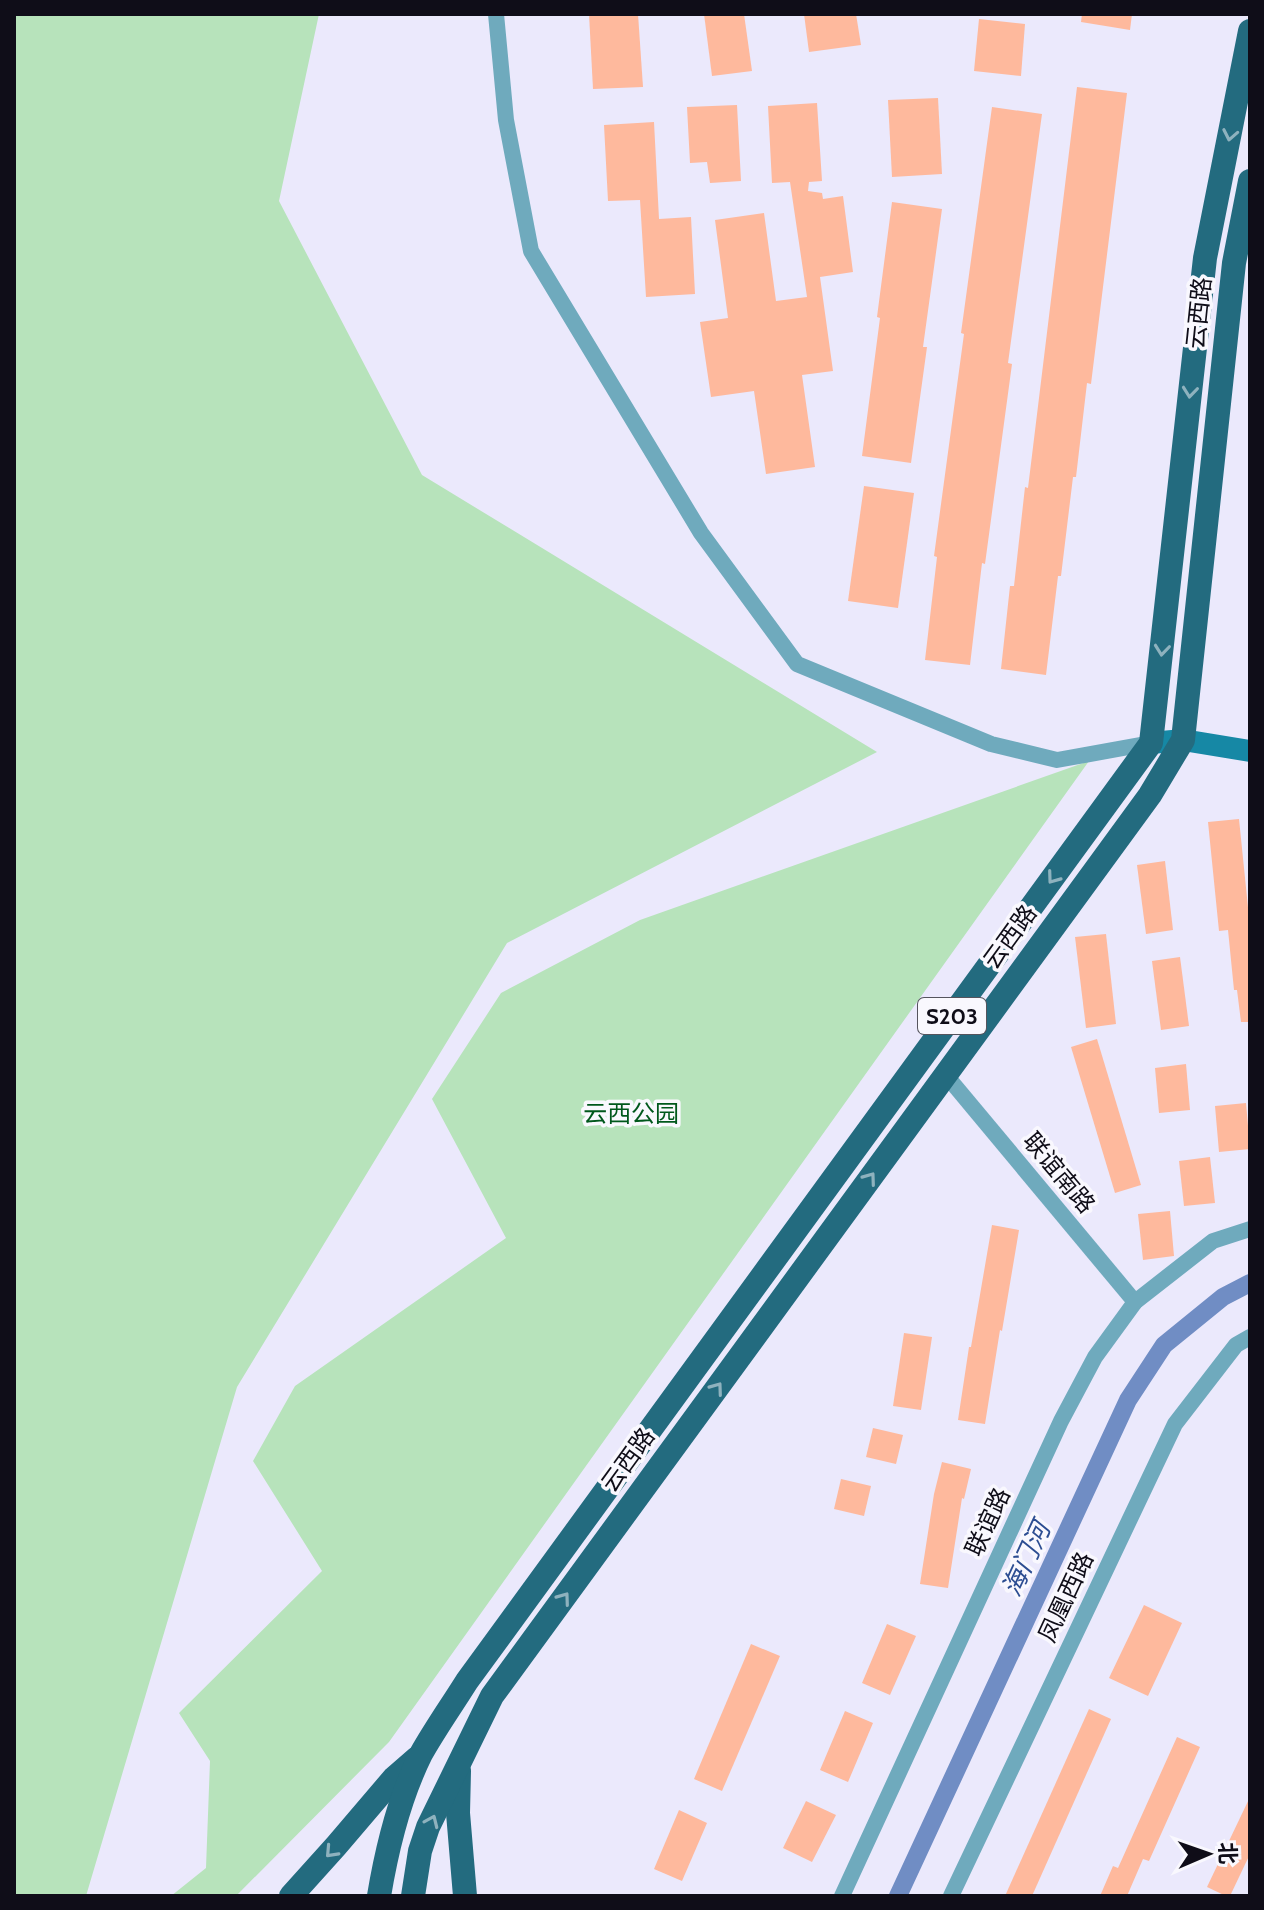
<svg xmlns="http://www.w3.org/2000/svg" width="1264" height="1910" font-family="Cabin,'Noto Sans SC',sans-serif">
  <rect width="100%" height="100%" fill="#ebe9fc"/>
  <g fill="#b7e3bb">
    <path d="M 14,14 L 319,14 L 279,201 L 422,475 L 877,752 L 507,943 L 237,1387 L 86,1896 L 14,1896 Z"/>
    <path d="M 1089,761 L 389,1742 L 236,1896 L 171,1896 L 206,1868 L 210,1761 L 179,1713 L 322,1571 L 253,1461 L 295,1386 L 506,1238 L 432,1099 L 501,993 L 640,920 Z"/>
  </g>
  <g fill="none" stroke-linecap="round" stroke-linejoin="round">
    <path stroke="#708dc4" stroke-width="18" d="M 898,1896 L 1128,1400 L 1164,1345 L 1223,1297 L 1250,1283"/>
  </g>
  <g fill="#feb99d">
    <path d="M 589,14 L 638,14 L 643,87 L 593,89 Z"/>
    <path d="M 704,14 L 744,14 L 752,71 L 712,76 Z"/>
    <path d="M 804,14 L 856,14 L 861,45 L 809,52 Z"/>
    <path d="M 1082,14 L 1132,14 L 1130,30 L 1081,22 Z"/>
    <path d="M 979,19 L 1025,24 L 1021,76 L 974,71 Z"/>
    <path d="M 1077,87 L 1127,93 L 1091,384 L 1087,383 L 1076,477 L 1073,477 L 1061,576 L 1058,576 L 1046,675 L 1001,669 L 1010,586 L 1014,586 L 1025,487 L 1028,488 Z"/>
    <path d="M 938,98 L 942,174 L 892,177 L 888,100 Z"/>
    <path d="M 817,103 L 822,181 L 809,182 L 808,191 L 822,193 L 823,199 L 843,196 L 853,272 L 820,277 L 833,371 L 802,375 L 815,467 L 766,474 L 754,391 L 711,397 L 700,322 L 728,318 L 715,220 L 764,213 L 776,301 L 807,297 L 790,182 L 772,183 L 768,106 Z"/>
    <path d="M 737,105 L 741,181 L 710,183 L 707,162 L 690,163 L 687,107 Z"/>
    <path d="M 992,107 L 1042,114 L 1008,363 L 1012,364 L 985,564 L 982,563 L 970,665 L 925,660 L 937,557 L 934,556 L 964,334 L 961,333 Z"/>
    <path d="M 654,122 L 659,219 L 691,217 L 695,294 L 646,297 L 640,200 L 608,201 L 604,125 Z"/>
    <path d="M 892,202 L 942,209 L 923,347 L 927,347 L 911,463 L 862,456 L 880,318 L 877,317 Z"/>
    <path d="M 864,486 L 914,493 L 898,608 L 848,601 Z"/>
    <path d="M 1239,819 L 1250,927 L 1250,1022 L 1241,1022 L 1237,990 L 1234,990 L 1228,930 L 1219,931 L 1208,822 Z"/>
    <path d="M 1165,861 L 1173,930 L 1146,934 L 1137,865 Z"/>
    <path d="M 1106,934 L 1116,1024 L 1086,1028 L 1075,937 Z"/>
    <path d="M 1180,957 L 1189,1026 L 1161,1030 L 1152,961 Z"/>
    <path d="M 1097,1039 L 1141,1185 L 1115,1193 L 1071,1047 Z"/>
    <path d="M 1186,1064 L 1190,1110 L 1159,1113 L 1155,1068 Z"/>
    <path d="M 1246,1103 L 1250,1149 L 1219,1152 L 1215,1106 Z"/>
    <path d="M 1210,1157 L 1215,1203 L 1184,1206 L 1179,1161 Z"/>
    <path d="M 1170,1211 L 1174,1256 L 1143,1260 L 1138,1214 Z"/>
    <path d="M 992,1225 L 1019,1230 L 1002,1331 L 1000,1330 L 985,1424 L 958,1420 L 969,1347 L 971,1347 Z"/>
    <path d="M 904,1333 L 932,1337 L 921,1410 L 893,1406 Z"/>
    <path d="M 873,1428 L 903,1435 L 896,1464 L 866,1457 Z"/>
    <path d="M 942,1462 L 971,1469 L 964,1499 L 962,1498 L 948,1588 L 920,1584 L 934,1494 Z"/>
    <path d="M 841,1479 L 871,1486 L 864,1516 L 834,1509 Z"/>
    <path d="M 1144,1605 L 1182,1623 L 1148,1696 L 1109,1678 Z"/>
    <path d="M 887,1624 L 916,1636 L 890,1695 L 862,1683 Z"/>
    <path d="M 751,1644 L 780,1656 L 722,1791 L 694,1779 Z"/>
    <path d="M 1089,1709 L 1111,1719 L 1032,1896 L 1005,1896 Z"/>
    <path d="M 845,1711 L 873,1723 L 848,1782 L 820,1770 Z"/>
    <path d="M 1177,1737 L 1200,1747 L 1149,1861 L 1143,1859 L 1127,1896 L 1100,1896 L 1113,1866 L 1118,1868 Z"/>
    <path d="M 1250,1797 L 1250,1854 L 1230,1896 L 1226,1896 L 1207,1887 Z"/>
    <path d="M 806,1801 L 836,1815 L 812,1862 L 783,1848 Z"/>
    <path d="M 679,1810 L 707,1823 L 682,1881 L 654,1869 Z"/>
  </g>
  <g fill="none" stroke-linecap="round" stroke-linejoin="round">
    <g stroke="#6faabd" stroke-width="16">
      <path d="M 496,14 L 506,120 L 531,251 L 701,533 L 797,664 L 991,744 L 1057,760 L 1151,743"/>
      <path d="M 945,1074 L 1135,1302"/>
      <path d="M 842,1896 L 1061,1421 L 1095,1357 L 1135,1302 L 1213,1241 L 1250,1229"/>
      <path d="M 951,1896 L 1175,1424 L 1236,1345 L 1250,1337"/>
    </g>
    <path stroke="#1688a5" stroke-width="22" d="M 1151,743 L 1183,740 L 1250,751"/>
    <g stroke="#236b7f" stroke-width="24">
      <path d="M 459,1771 L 458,1813 L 465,1896"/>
      <path d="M 291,1896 L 336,1846 L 394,1778 L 417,1758"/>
      <path d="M 379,1896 C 387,1848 399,1798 421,1754 C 435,1729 452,1705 467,1681 L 1151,743 L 1205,258 L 1250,31"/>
      <path d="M 413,1896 L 420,1851 L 428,1827 L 492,1696 L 1150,795 L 1183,740 L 1234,263 L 1250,181"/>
    </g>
  </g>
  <defs><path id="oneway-chevron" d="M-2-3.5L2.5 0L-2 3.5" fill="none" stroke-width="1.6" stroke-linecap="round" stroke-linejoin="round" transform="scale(2)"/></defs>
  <g stroke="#8eb2be">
    <use href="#oneway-chevron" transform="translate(1230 135) rotate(101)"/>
    <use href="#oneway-chevron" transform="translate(1190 392) rotate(96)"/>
    <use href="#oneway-chevron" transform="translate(1162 650) rotate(96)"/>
    <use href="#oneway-chevron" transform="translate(1053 878) rotate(126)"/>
    <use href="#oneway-chevron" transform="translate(870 1178) rotate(-54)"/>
    <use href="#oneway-chevron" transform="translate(717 1388) rotate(-54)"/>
    <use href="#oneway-chevron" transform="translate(564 1598) rotate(-54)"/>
    <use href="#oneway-chevron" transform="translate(432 1821) rotate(-66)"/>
    <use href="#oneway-chevron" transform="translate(331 1852) rotate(133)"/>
  </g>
  <g text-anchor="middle" stroke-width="7" stroke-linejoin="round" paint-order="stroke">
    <rect fill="#f9f8fe" stroke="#55545d" stroke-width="2" x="918" y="998" width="68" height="36" rx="6"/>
    <g font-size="22" font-weight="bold" fill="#0f0d18">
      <text x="952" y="1024">S203</text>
    </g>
    <g font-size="24" fill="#0f0d18" stroke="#f9f8fe">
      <text transform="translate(1199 313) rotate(-84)" y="8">云西路</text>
      <text transform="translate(1010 937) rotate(-54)" y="8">云西路</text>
      <text transform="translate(1059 1173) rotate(50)" y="8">联谊南路</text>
      <text transform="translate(628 1460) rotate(-54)" y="8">云西路</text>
      <text transform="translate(988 1522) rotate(-65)" y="8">联谊路</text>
      <text transform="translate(1066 1597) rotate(-65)" y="8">凤凰西路</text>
    </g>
    <g font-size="24" fill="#00581c" stroke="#f9f8fe">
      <text x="631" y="1122">云西公园</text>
    </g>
    <g font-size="26" font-style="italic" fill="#2c4d92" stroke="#f9f8fe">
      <text transform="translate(1026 1559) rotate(-65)" y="9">海门河</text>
    </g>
  </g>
  <rect width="1264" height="1910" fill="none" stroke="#0f0d18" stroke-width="32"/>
  <g transform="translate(1208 1854) rotate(88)" stroke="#f9f8fe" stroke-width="6" paint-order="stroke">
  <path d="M0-6L14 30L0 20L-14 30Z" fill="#0f0d18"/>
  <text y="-12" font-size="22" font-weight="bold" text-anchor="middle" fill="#0f0d18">北</text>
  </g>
</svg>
